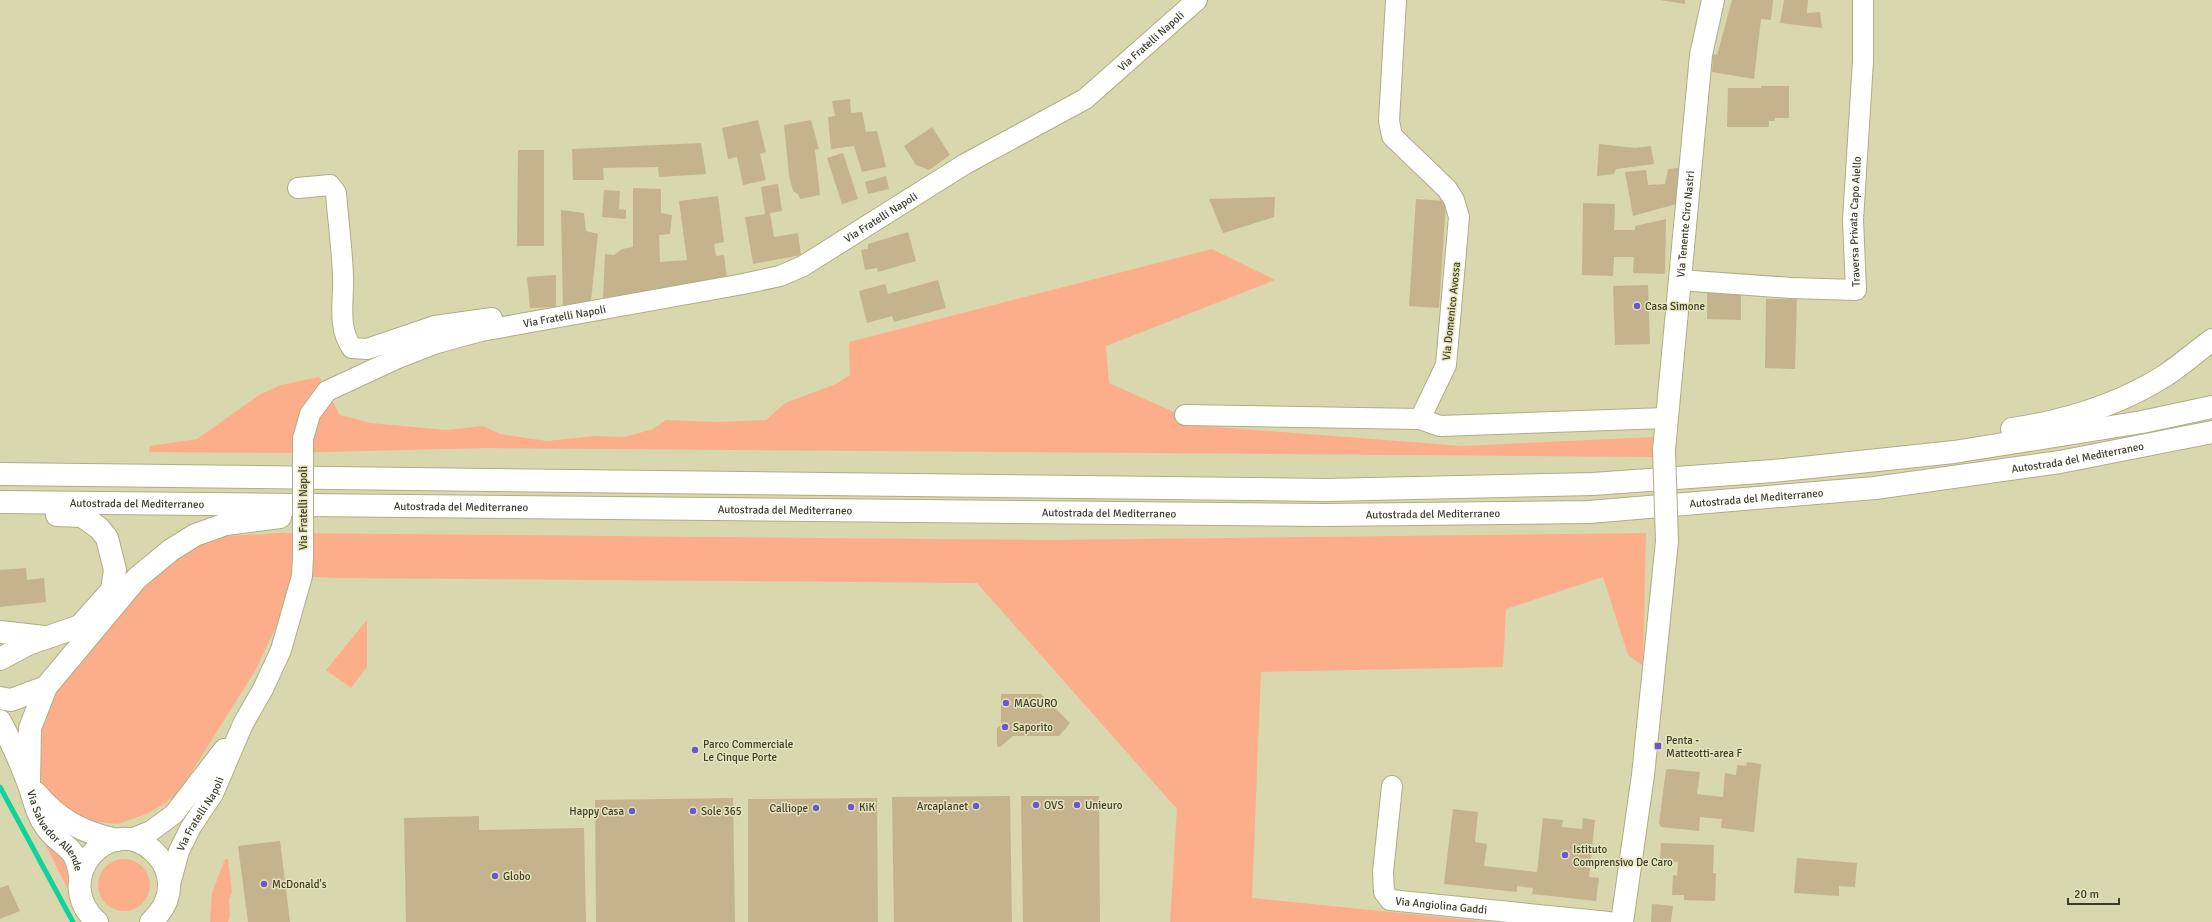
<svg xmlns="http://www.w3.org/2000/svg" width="2212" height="922" font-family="Signika,sans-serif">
  <rect width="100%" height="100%" fill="#d9d7ad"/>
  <g fill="#fcae8b">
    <path d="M 1212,249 L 1275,280 L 1106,346 L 1109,383 L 1205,426 L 1462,446 L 1653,437 L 1654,457 L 485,448 L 286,453 L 149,452 L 150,446 L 197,439 L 259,395 L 281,385 L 319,377 L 340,415 L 371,423 L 446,430 L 483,426 L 500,434 L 547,441 L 595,436 L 625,437 L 653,429 L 666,420 L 717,422 L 766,420 L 785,403 L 836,384 L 850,375 L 849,342 Z"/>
    <path d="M 279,533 L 1050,540 L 1646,533 L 1643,666 L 1628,655 L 1603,577 L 1506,609 L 1503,667 L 1261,672 L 1252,898 L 1490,922 L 1170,922 L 1177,809 L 977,583 L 337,578 L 293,576 L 279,621 L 255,671 L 179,792 L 165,803 L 149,813 L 118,824 L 91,821 L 61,804 L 45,791 L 38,769 L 37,734 L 48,701 L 147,581 L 170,561 L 210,537 Z"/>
    <path d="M 367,620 L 367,667 L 351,688 L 326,670 Z"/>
    <path d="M 46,846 L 48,846 C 66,862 70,863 67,888 Z"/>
    <circle cx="124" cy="885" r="26"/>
    <path d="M 225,859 L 228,859 L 232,892 L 229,900 L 230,916 L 228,922 L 210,922 L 212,893 Z"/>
  </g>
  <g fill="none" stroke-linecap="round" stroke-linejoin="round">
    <path stroke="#0ed49c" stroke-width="5" d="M 0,787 L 73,922"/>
  </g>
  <g fill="#c5b38d">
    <path d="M 1660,0 L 1685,0 L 1685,4 Z"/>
    <path d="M 1732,0 L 1773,0 L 1771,20 L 1761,19 L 1754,79 L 1712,72 L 1713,54 L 1717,55 Z"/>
    <path d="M 1784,0 L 1808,0 L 1807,13 L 1820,12 L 1822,28 L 1780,23 Z"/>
    <path d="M 1761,86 L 1789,86 L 1789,118 L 1775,118 L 1775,121 L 1769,121 L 1769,127 L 1727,127 L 1728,88 L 1761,88 Z"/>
    <path d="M 850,99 L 851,113 L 862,112 L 866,132 L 877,131 L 886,167 L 862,172 L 854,146 L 831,149 L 828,117 L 835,116 L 832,101 Z"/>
    <path d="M 758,120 L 766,152 L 760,154 L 766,180 L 743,185 L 737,157 L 728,159 L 722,128 Z"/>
    <path d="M 811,120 L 819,149 L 815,150 L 820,195 L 800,199 L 798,194 L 793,191 L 789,176 L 784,125 Z"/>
    <path d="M 932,127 L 950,155 L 929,170 L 916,165 L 904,146 Z"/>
    <path d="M 701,143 L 706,174 L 659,177 L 658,167 L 603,168 L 604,180 L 573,180 L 572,149 Z"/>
    <path d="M 1599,144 L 1635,148 L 1651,146 L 1654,164 L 1616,169 L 1614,174 L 1597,176 Z"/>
    <path d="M 518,150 L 544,150 L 544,246 L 517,246 Z"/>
    <path d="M 843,153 L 858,199 L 842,204 L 827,158 Z"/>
    <path d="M 1685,167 L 1680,203 L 1633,216 L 1625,172 L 1646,170 L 1648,185 L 1665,184 L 1668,169 Z"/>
    <path d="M 886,176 L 889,189 L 868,194 L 865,182 Z"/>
    <path d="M 778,184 L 782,211 L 770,213 L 774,237 L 798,233 L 801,255 L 753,264 L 745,217 L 765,214 L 761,187 Z"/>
    <path d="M 633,188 L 661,189 L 661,213 L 672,215 L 670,234 L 659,235 L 660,262 L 687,260 L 679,201 L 718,196 L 724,242 L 714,244 L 716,256 L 724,255 L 727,279 L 660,293 L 603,298 L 605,254 L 614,255 L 622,249 L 633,247 Z"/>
    <path d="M 604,190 L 620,191 L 619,209 L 626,210 L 626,219 L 602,217 Z"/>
    <path d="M 1275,197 L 1274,217 L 1223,233 L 1209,199 Z"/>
    <path d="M 1416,199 L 1446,201 L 1439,308 L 1409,306 Z"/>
    <path d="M 1583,203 L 1615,204 L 1614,230 L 1635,230 L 1635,226 L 1666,219 L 1665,274 L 1633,273 L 1634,257 L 1614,257 L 1613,276 L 1582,275 Z"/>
    <path d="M 561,210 L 584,213 L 586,231 L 598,234 L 591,301 L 563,306 Z"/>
    <path d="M 908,232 L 916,261 L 878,272 L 877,268 L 865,270 L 861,250 L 868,249 L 868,244 Z"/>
    <path d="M 556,275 L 556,307 L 530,308 L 527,277 Z"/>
    <path d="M 938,280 L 946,308 L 894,322 L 892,316 L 867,323 L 859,291 L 885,284 L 888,294 Z"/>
    <path d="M 1648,285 L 1650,344 L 1615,345 L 1613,286 Z"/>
    <path d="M 1707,290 L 1741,291 L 1741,320 L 1707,319 Z"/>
    <path d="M 1766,299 L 1797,299 L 1795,369 L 1765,368 Z"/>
    <path d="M 26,568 L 27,580 L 44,578 L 46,602 L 0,607 L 0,570 Z"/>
    <path d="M 1001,694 L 1041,694 L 1070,723 L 1059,736 L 1013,736 L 1000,747 L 997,746 L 997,728 L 1001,725 Z"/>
    <path d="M 1747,762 L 1761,764 L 1754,832 L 1721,828 L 1722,819 L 1700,817 L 1699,831 L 1661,827 L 1659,823 L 1666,770 L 1669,769 L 1700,772 L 1697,794 L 1723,797 L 1725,773 L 1736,775 L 1737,765 L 1746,766 Z"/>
    <path d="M 1010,796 L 1012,922 L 894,922 L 892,797 Z"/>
    <path d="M 1021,796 L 1099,796 L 1100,922 L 1023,922 Z"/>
    <path d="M 733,798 L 735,922 L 596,922 L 595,800 Z"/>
    <path d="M 877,798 L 878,922 L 748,922 L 748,799 Z"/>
    <path d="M 1453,809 L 1478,812 L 1475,842 L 1487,844 L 1484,866 L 1537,872 L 1543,818 L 1563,820 L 1562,827 L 1582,829 L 1583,818 L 1595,820 L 1589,877 L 1599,878 L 1596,901 L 1532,894 L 1533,888 L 1517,886 L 1517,892 L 1444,884 Z"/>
    <path d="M 479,816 L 479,830 L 584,828 L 586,922 L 406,922 L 404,818 Z"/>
    <path d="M 280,841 L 290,922 L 248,922 L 238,846 Z"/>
    <path d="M 1661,843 L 1714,845 L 1713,873 L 1716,873 L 1715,901 L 1684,900 L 1684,895 L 1672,895 L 1673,875 L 1677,876 L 1678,862 L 1660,861 Z"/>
    <path d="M 1797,858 L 1857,863 L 1855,887 L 1839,886 L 1839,896 L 1794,893 Z"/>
    <path d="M 8,885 L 20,911 L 0,919 L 0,888 Z"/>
    <path d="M 1652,904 L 1673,906 L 1671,922 L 1651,922 Z"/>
  </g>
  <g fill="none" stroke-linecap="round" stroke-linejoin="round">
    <defs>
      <g id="street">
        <path d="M 1396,0 L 1389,121 L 1392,136 L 1447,189 L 1454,200 L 1459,217 L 1446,365 L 1420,419 L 1440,426 L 1666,418"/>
        <path d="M 298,188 L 330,185 L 336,193 C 338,220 342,248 343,276 C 344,301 337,327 352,348 L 367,349 L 435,326 L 492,318"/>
        <path id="s1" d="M 1679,280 L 1792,288 L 1856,290 L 1853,220 L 1863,61 L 1863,0"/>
        <path d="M 1185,415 L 1420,419"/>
        <path id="s2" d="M 303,439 L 310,414 L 327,391 L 398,358 L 437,343 L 481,331 L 743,284 L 780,276 L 803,266 L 965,164 L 1085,99 L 1197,0"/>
        <path id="s3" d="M 1392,786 L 1383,872 L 1384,892 L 1390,900 L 1609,922"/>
        <path d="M 128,840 L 151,831 L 174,814 L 224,749"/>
        <path id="s4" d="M 170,884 L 179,851 L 191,827 L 213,794 L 243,724 L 263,689 L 281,650 L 302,576 L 303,557"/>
      </g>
      <g id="secondary">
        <path id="s5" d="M 1664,450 L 1701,55 L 1713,0"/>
        <path id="s6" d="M 0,721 C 11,741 21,763 29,785 C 34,799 37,815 46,827 C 63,850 75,842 80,876"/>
        <path d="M 36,793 C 58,820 84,833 117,840"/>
        <path d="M 97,922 C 50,880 108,812 152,850 C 160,857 166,865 168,876 C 172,894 165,909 151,922"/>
        <path d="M 1622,922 L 1643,775 L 1667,541"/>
      </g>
      <g id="highway">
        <path d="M 2012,429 C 2066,421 2119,405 2166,375 C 2182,364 2197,351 2212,340"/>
        <path d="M 0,474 L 1326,490 L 1593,484 L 1773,471 L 1954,452 L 2142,422 L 2212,407"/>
        <path id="s7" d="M 0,502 L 1325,515 L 1589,512 L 1875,488 L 2060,462 L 2212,432"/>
        <path d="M 0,632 L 44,637"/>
        <path d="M 0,659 L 28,644 L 80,626 L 112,590 L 115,570 L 107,538 L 99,528 L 82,516 L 57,515"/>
        <path d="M 0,698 L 11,700 L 46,687"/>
        <path d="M 29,784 L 30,728 L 46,687 L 137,578 L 171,550 L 195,535 L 226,524 L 280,517"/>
      </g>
    </defs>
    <use href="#street" stroke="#afad85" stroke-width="22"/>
    <use href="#secondary" stroke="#afad85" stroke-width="24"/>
    <use href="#highway" stroke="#afad85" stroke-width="24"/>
    <use href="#street" stroke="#fff" stroke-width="20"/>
    <use href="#secondary" stroke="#fff" stroke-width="22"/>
    <use href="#highway" stroke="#fff" stroke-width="22"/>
    <defs>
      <path id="street-bridge" d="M 303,557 L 303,439"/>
      <path id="secondary-bridge" d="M 1664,450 L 1667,541"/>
    </defs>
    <use href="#street-bridge" stroke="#afad85" stroke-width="22" stroke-linecap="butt"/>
    <use href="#secondary-bridge" stroke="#afad85" stroke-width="24" stroke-linecap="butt"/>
    <use href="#street-bridge" stroke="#fff" stroke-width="20"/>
    <use href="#secondary-bridge" stroke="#fff" stroke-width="22"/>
  </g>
  <g fill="#6a58d2" stroke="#e6e4ba" stroke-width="1.5">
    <circle cx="1637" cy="306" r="4"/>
    <circle cx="1006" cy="703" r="4"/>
    <circle cx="1005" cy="727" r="4"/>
    <rect x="1654" y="742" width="8" height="8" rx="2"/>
    <circle cx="695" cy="750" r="4"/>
    <circle cx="1036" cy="805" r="4"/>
    <circle cx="1077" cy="805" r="4"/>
    <circle cx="976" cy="806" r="4"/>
    <circle cx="851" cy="807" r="4"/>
    <circle cx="816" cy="808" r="4"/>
    <circle cx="632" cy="811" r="4"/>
    <circle cx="693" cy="811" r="4"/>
    <circle cx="1565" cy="855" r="4"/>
    <circle cx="495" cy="876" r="4"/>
    <circle cx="264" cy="884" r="4"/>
  </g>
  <g text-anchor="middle" stroke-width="3" stroke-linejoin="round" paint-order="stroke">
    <g font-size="11" fill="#3c3c2b" stroke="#e6e4ba">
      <text dy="4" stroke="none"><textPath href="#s2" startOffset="965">Via Fratelli Napoli</textPath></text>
      <text dy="4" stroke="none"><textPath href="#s2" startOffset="641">Via Fratelli Napoli</textPath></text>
      <text dy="4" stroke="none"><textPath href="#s1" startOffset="246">Traversa Privata Capo Aiello</textPath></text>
      <text dy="4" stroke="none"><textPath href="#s5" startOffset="227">Via Tenente Ciro Nastri</textPath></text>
      <text transform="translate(1451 311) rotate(-84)" y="4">Via Domenico Avossa</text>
      <text dy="4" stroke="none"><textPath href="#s2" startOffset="305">Via Fratelli Napoli</textPath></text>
      <text dy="4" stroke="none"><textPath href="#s7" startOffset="2081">Autostrada del Mediterraneo</textPath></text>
      <text dy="4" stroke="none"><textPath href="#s7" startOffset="1757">Autostrada del Mediterraneo</textPath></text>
      <text dy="4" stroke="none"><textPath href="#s7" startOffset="137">Autostrada del Mediterraneo</textPath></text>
      <text transform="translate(303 508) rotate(-90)" y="4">Via Fratelli Napoli</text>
      <text dy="4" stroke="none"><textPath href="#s7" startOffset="461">Autostrada del Mediterraneo</textPath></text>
      <text dy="4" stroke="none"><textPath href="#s7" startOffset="785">Autostrada del Mediterraneo</textPath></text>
      <text dy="4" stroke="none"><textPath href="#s7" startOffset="1109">Autostrada del Mediterraneo</textPath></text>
      <text dy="4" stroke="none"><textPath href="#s7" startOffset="1433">Autostrada del Mediterraneo</textPath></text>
      <text dy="4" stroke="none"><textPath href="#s4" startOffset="77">Via Fratelli Napoli</textPath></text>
      <text dy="4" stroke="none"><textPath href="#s6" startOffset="124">Via Salvador Allende</textPath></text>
      <text dy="4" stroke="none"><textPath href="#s3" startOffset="168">Via Angiolina Gaddi</textPath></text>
    </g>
    <g font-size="11" fill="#3c3c2b" stroke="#e6e4ba" text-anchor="start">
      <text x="1645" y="310">Casa Simone</text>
      <text x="1014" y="707">MAGURO</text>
      <text x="1013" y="731">Saporito</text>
      <text x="1666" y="744">Penta -<tspan x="1666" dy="13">Matteotti-area F</tspan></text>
      <text x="703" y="748">Parco Commerciale<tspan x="703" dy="13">Le Cinque Porte</tspan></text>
      <text x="1044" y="809">OVS</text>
      <text x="1085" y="809">Unieuro</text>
      <text x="968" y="810" text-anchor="end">Arcaplanet</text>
      <text x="859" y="811">KiK</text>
      <text x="808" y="812" text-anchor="end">Calliope</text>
      <text x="624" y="815" text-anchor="end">Happy Casa</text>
      <text x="701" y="815">Sole 365</text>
      <text x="1573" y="853">Istituto<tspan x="1573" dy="13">Comprensivo De Caro</tspan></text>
      <text x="503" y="880">Globo</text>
      <text x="272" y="888">McDonald's</text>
    </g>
  </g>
  <path d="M2068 898v6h51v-6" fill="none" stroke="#3c3c2b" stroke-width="2"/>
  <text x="2074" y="898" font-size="12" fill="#3c3c2b" stroke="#e6e4ba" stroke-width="3" paint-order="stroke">20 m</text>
</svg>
